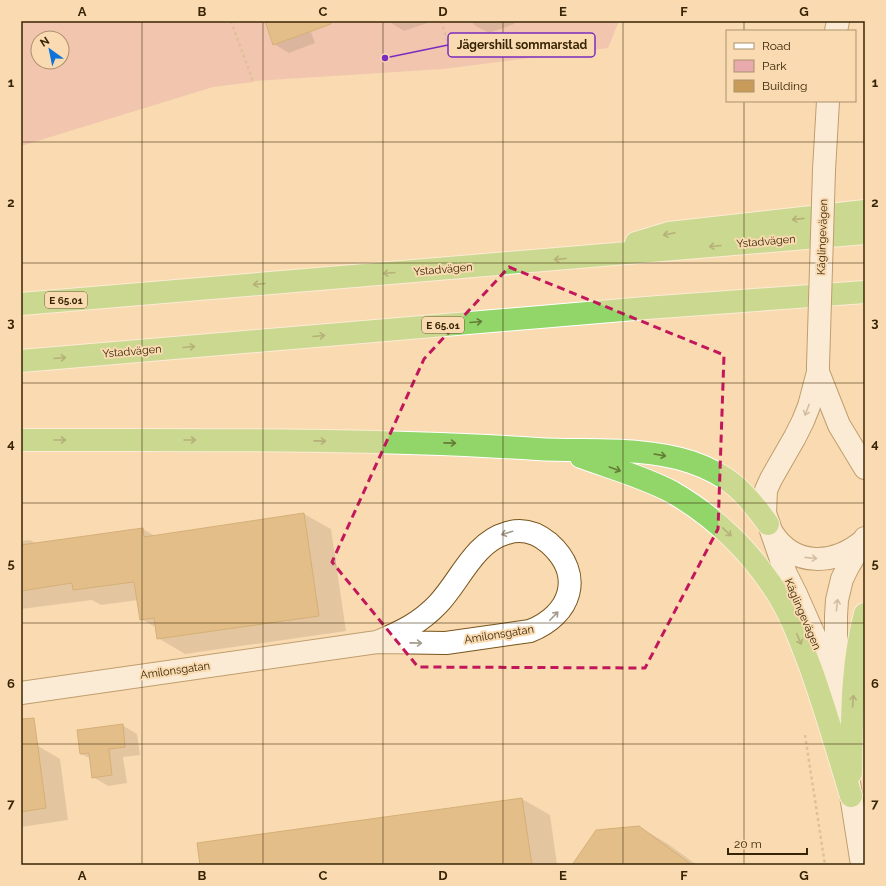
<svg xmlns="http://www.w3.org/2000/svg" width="886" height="886" font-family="Raleway,sans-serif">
  <rect width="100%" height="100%" fill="#f9dab1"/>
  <path fill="#e8aaad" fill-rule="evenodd" d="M 21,21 L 619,21 L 608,48 L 443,69 L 254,81 L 254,82 L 213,87 L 21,146 ZM 38,38 L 62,38 L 62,62 L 38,62 Z"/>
  <g fill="#0003">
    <path d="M 266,21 L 307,21 L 315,43 L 289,53 L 274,44 Z"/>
    <path d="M 388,21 L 429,21 L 430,22 L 404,31 Z"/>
    <path d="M 472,21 L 513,21 L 514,24 L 489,33 L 474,25 Z"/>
    <path d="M 304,514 L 331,529 L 346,631 L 185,654 L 158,638 L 157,628 L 141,619 L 138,600 L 101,605 L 92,600 L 21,609 L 21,541 L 30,540 L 37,544 L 143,529 L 155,536 Z"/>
    <path d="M 122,725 L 137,734 L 140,755 L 123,757 L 127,783 L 108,786 L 93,777 L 91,759 L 81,754 Z"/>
    <path d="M 38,746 L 60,759 L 68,820 L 21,827 L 21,748 Z"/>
    <path d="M 522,799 L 550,815 L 557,865 L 195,865 Z"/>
    <path d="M 639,827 L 668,844 L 697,865 L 574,865 Z"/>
  </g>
  <g fill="#c99b5a" stroke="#aa7a30">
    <path d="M 265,21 L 331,21 L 331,24 L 273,45 Z"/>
    <path d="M 304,513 L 319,616 L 157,639 L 154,618 L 140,620 L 134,582 L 73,590 L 72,583 L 21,591 L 21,545 L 143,528 L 144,537 Z"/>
    <path d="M 34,718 L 46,808 L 21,812 L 21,719 Z"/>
    <path d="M 123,724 L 125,747 L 109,749 L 112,775 L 92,778 L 89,753 L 80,754 L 77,730 Z"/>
    <path d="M 522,798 L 532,865 L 200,865 L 197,843 Z"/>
    <path d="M 639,826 L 692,865 L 572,865 L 596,830 Z"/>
  </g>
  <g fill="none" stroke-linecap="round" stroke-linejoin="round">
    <defs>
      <path id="minor" d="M 21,693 L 377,642 L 446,643 L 530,631 C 571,615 585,575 549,543 C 537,533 523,528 507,533 C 474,542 460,581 438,604 C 420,623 401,632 377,642"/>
      <g id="secondary">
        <path d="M 836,31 L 838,21"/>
        <path d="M 824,170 L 828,101"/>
        <path d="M 818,366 L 818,372 L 809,406 L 803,421 L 795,437 L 771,479 L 766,490 L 765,513 L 786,574 L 796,594 L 815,637 L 836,700"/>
        <path d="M 818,372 L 839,425 L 865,468"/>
        <path d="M 773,534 C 795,567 834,565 863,541"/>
        <path d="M 862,865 L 836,700 L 836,616 L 837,600 L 842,579 L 848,567 L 865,538"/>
      </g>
      <g id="motorway">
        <path d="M 636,243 L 669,233 L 865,211"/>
        <path d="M 21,304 L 865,233"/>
        <path d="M 21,361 L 646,308 L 865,292"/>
        <path d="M 21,440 C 193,440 365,438 537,449 C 588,452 642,446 691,462 C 729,475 745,492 768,524"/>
        <path d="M 581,457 C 611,468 644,477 672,492 C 712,515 745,546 771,584 C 789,609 800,640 811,669 C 826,711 838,753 851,796"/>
        <path d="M 851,773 C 852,720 851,665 865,614"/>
      </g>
    </defs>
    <use href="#minor" stroke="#78551c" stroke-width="24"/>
    <use href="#secondary" stroke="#78551c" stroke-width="24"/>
    <use href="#motorway" stroke="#fff" stroke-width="24"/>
    <g stroke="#bfa37d" stroke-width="2.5" stroke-dasharray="3 3" stroke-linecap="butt">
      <path d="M 231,21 L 253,81"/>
      <path d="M 441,21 L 451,53"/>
      <path d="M 805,735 L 825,865"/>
    </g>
    <use href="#minor" stroke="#fff" stroke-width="22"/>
    <use href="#secondary" stroke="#fff" stroke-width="22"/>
    <use href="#motorway" stroke="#92d569" stroke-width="22"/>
    <defs>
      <path id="secondary-bridge" d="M 818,366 L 824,170"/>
    </defs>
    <use href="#secondary-bridge" stroke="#78551c" stroke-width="24" stroke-linecap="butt"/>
    <use href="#secondary-bridge" stroke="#fff" stroke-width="22"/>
  </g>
  <defs><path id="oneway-shaft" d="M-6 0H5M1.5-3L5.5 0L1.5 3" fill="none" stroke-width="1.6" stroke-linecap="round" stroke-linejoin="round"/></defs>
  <g stroke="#647c36">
    <use href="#oneway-shaft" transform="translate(798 219) rotate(174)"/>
    <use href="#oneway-shaft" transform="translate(669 234) rotate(168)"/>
    <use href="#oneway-shaft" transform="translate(715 246) rotate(175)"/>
    <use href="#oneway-shaft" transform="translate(560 259) rotate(175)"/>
    <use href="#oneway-shaft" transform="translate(389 273) rotate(175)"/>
    <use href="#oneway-shaft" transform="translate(259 284) rotate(175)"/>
    <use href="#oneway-shaft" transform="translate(476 322) rotate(-5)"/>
    <use href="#oneway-shaft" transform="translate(319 336) rotate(-5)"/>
    <use href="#oneway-shaft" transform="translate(189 347) rotate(-5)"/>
    <use href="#oneway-shaft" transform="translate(60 358) rotate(-5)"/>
    <use href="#oneway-shaft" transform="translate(60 440)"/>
    <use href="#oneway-shaft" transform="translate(190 440)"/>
    <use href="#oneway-shaft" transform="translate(320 441) rotate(1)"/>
    <use href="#oneway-shaft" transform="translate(450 443) rotate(1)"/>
    <use href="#oneway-shaft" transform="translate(660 455) rotate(10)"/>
    <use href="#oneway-shaft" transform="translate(615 469) rotate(20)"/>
    <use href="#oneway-shaft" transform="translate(727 532) rotate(44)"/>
    <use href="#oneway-shaft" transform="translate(799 639) rotate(67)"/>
    <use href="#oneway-shaft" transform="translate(853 701) rotate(-86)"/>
  </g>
  <g stroke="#a59c8e">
    <use href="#oneway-shaft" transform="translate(807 410) rotate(110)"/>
    <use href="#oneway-shaft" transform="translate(507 533) rotate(163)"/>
    <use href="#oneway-shaft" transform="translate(811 558) rotate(6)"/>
    <use href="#oneway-shaft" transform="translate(837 605) rotate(-84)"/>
    <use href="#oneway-shaft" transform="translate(554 616) rotate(-46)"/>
    <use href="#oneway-shaft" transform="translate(416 643) rotate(1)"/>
  </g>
  <path d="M0 0H886V886H0ZM 509,267 L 724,355 L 718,529 L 645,668 L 418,667 L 332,562 L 424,359 Z" fill="#f9dab1" fill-opacity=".55" fill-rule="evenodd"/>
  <path fill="none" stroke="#c2185b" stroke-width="3" stroke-dasharray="8 5" stroke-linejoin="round" d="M 509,267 L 724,355 L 718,529 L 645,668 L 418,667 L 332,562 L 424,359 Z"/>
  <path fill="none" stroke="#372404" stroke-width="1" stroke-opacity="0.55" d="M 142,21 L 142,865M 263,21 L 263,865M 383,21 L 383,865M 503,21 L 503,865M 623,21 L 623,865M 744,21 L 744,31M 744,101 L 744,865M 21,142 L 865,142M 21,263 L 865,263M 21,383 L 865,383M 21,503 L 865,503M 21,623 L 865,623M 21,744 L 865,744"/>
  <g text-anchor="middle" stroke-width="4" stroke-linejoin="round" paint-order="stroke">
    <g fill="#f9dab1" stroke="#715b38" stroke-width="1">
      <rect x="45" y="292" width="42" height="16" rx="3"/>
      <rect x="422" y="317" width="42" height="16" rx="3"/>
    </g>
    <g font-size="10" font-weight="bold" fill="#372404">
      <text x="66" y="304">E 65.01</text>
      <text x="443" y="329">E 65.01</text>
    </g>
    <g font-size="11" fill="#372404" stroke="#f9dab1">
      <text transform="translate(822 237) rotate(-88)" y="4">Käglingevägen</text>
      <text transform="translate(766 241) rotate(-5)" y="4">Ystadvägen</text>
      <text transform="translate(443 269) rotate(-5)" y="4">Ystadvägen</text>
      <text transform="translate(132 351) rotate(-5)" y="4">Ystadvägen</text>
      <text transform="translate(803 614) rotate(67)" y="4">Käglingevägen</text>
      <text transform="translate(499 634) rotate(-9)" y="4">Amilonsgatan</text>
      <text transform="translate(175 670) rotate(-8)" y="4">Amilonsgatan</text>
    </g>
  </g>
  <path fill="none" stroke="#7b2cbf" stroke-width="1.5" d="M385 58L448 45"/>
  <circle fill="#7b2cbf" stroke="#f9dab1" stroke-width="1.5" cx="385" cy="58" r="4"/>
  <rect fill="#f9dab1" stroke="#7b2cbf" stroke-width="1.5" x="448" y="33" width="147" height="24" rx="4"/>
  <g font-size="12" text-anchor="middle" font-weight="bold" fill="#372404">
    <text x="522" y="49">Jägershill sommarstad</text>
  </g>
  <rect width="886" height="886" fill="none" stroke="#f9dab1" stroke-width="44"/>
  <rect x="726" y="30" width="130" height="72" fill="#f9dab1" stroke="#ab916c"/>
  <rect x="734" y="43" width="20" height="6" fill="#ffffff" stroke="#ab916c"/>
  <text x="762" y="50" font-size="12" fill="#372404">Road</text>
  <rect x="734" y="60" width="20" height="12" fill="#e8aaad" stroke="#ab916c"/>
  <text x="762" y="70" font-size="12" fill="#372404">Park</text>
  <rect x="734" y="80" width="20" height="12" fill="#c99b5a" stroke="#ab916c"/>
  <text x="762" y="90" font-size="12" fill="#372404">Building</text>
  <g transform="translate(50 50) rotate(327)"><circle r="19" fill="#f9dab1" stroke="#ab916c"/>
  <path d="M0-3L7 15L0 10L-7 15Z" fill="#0c73db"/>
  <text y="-6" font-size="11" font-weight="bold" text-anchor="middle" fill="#372404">N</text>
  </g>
  <path d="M728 848v6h79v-6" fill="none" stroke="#372404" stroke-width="2"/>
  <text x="734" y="848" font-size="12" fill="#372404" stroke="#f9dab1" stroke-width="3" paint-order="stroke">20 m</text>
  <rect x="22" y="22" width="842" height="842" fill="none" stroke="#372404" stroke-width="1.5"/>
  <g font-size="13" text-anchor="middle" font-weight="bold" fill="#372404">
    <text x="82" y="16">A</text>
    <text x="202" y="16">B</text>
    <text x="323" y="16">C</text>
    <text x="443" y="16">D</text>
    <text x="563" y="16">E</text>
    <text x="684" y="16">F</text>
    <text x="804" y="16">G</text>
    <text x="11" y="87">1</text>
    <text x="875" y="87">1</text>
    <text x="11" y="207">2</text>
    <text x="875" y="207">2</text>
    <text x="11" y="327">3</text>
    <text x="875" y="327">3</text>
    <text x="11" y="448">4</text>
    <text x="875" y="448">4</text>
    <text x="11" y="568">5</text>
    <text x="875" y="568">5</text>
    <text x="11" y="688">6</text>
    <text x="875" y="688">6</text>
    <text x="11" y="808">7</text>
    <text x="875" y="808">7</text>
    <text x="82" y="880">A</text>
    <text x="202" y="880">B</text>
    <text x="323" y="880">C</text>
    <text x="443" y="880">D</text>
    <text x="563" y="880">E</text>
    <text x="684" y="880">F</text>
    <text x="804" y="880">G</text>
  </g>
</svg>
